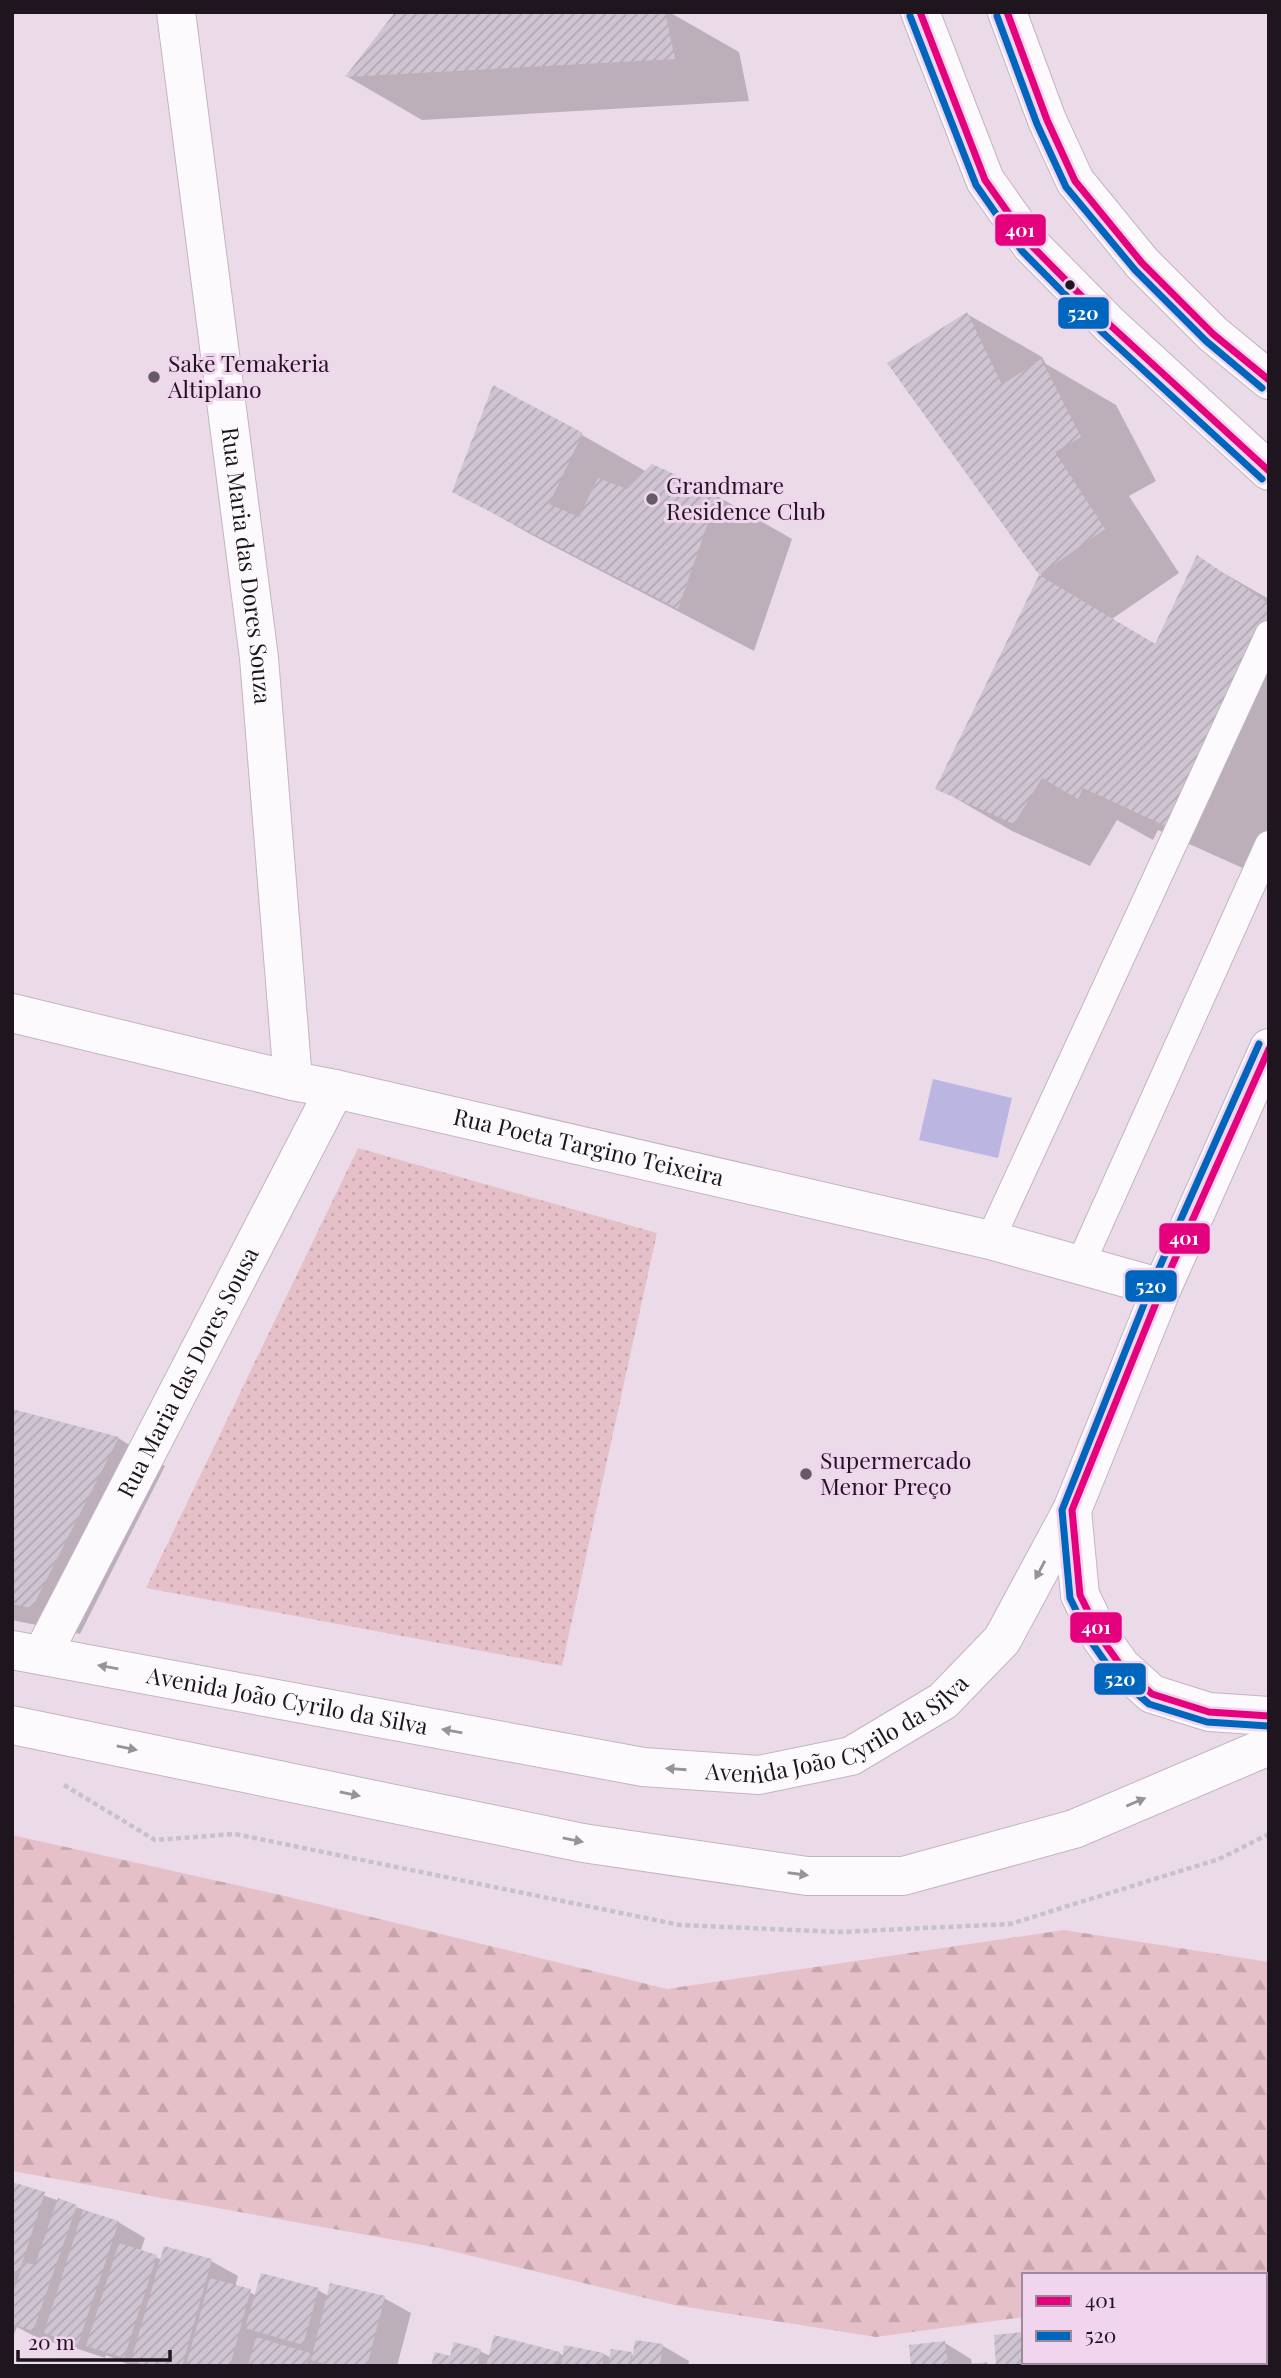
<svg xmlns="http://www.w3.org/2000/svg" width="1281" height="2378" font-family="'Playfair Display',serif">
  <defs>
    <pattern id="grass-dots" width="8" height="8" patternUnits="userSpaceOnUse" patternTransform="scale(1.75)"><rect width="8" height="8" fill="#e6c0c9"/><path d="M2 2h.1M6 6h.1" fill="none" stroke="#c5a4ac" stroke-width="1.8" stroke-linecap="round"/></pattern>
    <pattern id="forest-firs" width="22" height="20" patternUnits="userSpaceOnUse" patternTransform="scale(1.75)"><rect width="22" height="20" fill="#e6c0c9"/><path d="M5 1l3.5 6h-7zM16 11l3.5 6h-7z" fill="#c5a4ac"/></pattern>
    <pattern id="building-hatch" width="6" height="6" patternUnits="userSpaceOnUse" patternTransform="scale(1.75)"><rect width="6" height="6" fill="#cfc5d2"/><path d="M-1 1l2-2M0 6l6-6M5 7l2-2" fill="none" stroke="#b1a8b4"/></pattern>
  </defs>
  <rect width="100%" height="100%" fill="#ebdbe9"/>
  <path fill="url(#grass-dots)" d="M 358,1148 L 657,1233 L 562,1666 L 146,1588 Z"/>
  <path fill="url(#forest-firs)" d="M 12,1835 L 285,1896 L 667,1989 L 1064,1930 L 1269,1962 L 1269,2300 L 1265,2300 L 1265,2275 L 1024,2275 L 1024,2317 L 876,2337 L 674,2305 L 439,2248 L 12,2171 Z"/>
  <path fill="#bbb5e1" d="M 933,1079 L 1012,1098 L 998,1158 L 919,1140 Z"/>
  <g fill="#0003">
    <path d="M 397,12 L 669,12 L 739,52 L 749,101 L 422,120 L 348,77 Z"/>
    <path d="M 967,314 L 1042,357 L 1046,364 L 1116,405 L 1156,481 L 1129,496 L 1179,573 L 1112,619 L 1157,645 L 1197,558 L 1269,599 L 1269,825 L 1247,870 L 1158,830 L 1153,840 L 1117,820 L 1090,866 L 1012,831 L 938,788 L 1041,575 L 890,363 Z"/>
    <path d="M 582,435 L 647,472 L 717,496 L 792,539 L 754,651 L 530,534 L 454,491 Z"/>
    <path d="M 12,1411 L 118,1438 L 165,1466 L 80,1634 L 12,1620 Z"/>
    <path d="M 12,2184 L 118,2222 L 145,2238 L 141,2250 L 162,2260 L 211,2261 L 238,2276 L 235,2287 L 256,2295 L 318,2290 L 328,2296 L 384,2298 L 411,2313 L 397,2366 L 132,2366 L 106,2355 L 105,2358 L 72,2347 L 62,2341 L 60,2345 L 32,2335 L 17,2327 L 14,2334 L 12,2334 Z"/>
    <path d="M 945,2343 L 971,2359 L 972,2365 L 990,2366 L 913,2366 Z"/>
    <path d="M 663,2346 L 689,2361 L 688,2366 L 433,2366 L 480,2351 L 490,2356 L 559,2353 L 564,2356 L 604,2354 L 611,2358 L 631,2354 L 634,2356 Z"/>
    <path d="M 1024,2362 L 1176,2362 L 1176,2366 L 998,2366 Z"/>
  </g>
  <g fill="url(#building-hatch)">
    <path d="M 395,12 L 665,12 L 675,59 L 345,77 Z"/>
    <path d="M 967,312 L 1002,385 L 1041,359 L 1081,437 L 1055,452 L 1105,529 L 1039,575 L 1155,644 L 1197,555 L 1269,604 L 1269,630 L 1172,829 L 1083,788 L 1078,799 L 1042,778 L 1014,824 L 935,789 L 1039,575 L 887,363 Z"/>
    <path d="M 493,385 L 583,433 L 549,504 L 579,517 L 598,478 L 627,489 L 652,464 L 718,494 L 678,609 L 452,492 Z"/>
    <path d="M 12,1409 L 119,1437 L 32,1608 L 12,1604 Z"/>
    <path d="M 12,2182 L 45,2192 L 19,2273 L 12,2270 Z"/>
    <path d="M 58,2198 L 77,2205 L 33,2331 L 12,2324 L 12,2296 L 24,2262 L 35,2265 Z"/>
    <path d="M 83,2210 L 119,2221 L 78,2344 L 44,2333 Z"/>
    <path d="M 119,2243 L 157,2255 L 124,2358 L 86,2346 Z"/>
    <path d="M 164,2246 L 212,2259 L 182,2366 L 148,2366 L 131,2361 Z"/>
    <path d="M 261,2273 L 319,2288 L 303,2345 L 245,2328 Z"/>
    <path d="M 210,2278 L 251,2289 L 230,2366 L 186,2366 Z"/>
    <path d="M 330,2283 L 385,2296 L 367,2366 L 333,2366 L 311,2360 Z"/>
    <path d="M 1265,2322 L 1269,2323 L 1269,2366 L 1201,2366 L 1201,2362 L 1265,2362 Z"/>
    <path d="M 1024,2332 L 1024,2362 L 1052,2362 L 1052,2366 L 996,2366 L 994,2335 Z"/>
    <path d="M 494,2335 L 560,2352 L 556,2366 L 486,2366 Z"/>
    <path d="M 256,2337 L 310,2353 L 306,2366 L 248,2366 Z"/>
    <path d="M 635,2340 L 663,2344 L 660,2366 L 631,2366 Z"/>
    <path d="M 945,2341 L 948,2366 L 911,2366 L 909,2345 Z"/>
    <path d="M 454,2342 L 481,2349 L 477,2366 L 431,2366 L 435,2352 L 450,2356 Z"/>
    <path d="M 564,2345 L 604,2353 L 602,2366 L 561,2366 Z"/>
    <path d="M 611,2349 L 632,2352 L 630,2366 L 608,2366 Z"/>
    <path d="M 987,2362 L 988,2366 L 970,2366 L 970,2364 Z"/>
    <rect x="1065" y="2362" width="73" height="4"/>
  </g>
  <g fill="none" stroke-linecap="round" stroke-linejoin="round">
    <defs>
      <g id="service">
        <path d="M 990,1240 L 1269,635"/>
        <path d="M 1080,1265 L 1269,845"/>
      </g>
      <g id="minor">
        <path id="s1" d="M 176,12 L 259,658 L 293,1081"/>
        <path d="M 920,12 L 985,180 L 1031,245 L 1110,325 L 1269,471"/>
        <path d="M 1007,12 L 1047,120 L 1075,181 L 1142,263 L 1213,334 L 1269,380"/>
        <path id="s2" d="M 12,1013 L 293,1081 L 335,1089 L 990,1240 L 1162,1288"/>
        <path id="s3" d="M 42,1655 L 335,1089"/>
      </g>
      <g id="primary">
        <path d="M 1072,1510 L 1080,1595 L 1101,1638 L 1121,1666 L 1152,1694 L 1209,1712 L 1269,1716"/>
        <path id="s4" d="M 12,1650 L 643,1767 L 759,1775 L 851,1756 L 943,1701 L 1002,1640 L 1072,1510 L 1162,1288 L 1269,1048"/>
        <path d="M 12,1725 L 583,1843 L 807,1876 L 903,1876 L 1074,1829 L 1269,1746"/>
      </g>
    </defs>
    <use href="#service" stroke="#c2b5c0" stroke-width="30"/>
    <use href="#minor" stroke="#c2b5c0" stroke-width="40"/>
    <use href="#primary" stroke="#c2b5c0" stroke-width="40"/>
    <path stroke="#c7c2c7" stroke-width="4.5" stroke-dasharray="5 3.5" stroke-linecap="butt" d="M 64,1785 L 155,1840 L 235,1834 L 680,1925 L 840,1932 L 1010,1924 L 1219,1859 L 1269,1834"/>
    <use href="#service" stroke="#fcfafc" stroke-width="28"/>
    <use href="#minor" stroke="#fcfafc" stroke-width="38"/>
    <use href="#primary" stroke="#fcfafc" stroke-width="38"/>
    <defs>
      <g id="bus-1">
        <path d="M 920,12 L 985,180 L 1031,245 L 1110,325 L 1269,471"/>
        <path d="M 1007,12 L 1047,120 L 1075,181 L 1142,263 L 1213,334 L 1269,380"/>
        <path d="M 1269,1049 L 1162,1288 L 1072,1510 L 1080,1595 L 1101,1638 L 1121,1666 L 1152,1694 L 1209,1712 L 1269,1716"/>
      </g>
      <g id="bus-2">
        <path d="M 910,16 L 976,185 L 1022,251 L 1103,333 L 1262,479"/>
        <path d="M 997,16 L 1037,124 L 1066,187 L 1135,270 L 1206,341 L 1262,388"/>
        <path d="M 1259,1044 L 1152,1284 L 1062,1510 L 1070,1598 L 1092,1643 L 1113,1673 L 1149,1704 L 1207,1722 L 1268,1726"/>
      </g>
    </defs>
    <use href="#bus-1" stroke="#f1d5ef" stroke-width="12"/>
    <use href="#bus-2" stroke="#f1d5ef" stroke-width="12"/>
    <use href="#bus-1" stroke="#e5007d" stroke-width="7"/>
    <use href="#bus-2" stroke="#0065bd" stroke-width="7"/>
  </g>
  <defs><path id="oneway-solid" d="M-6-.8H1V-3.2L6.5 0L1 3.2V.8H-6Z" transform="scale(1.75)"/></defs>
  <g fill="#999399">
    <use href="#oneway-solid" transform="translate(1040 1570) rotate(118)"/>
    <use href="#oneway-solid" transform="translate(108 1667) rotate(-170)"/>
    <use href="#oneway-solid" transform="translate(452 1731) rotate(-170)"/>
    <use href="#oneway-solid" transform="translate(127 1748) rotate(12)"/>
    <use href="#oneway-solid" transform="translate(676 1769) rotate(-176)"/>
    <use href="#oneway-solid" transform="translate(350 1794) rotate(12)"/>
    <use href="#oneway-solid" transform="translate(1136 1802) rotate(-23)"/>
    <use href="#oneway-solid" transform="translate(573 1840) rotate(11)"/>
    <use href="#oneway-solid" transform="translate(798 1874) rotate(8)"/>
  </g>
  <circle fill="#1f151f" stroke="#f1d5ef" stroke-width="2.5" cx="1070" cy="285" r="6"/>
  <g fill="#665a66" stroke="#f1d5ef" stroke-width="2.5">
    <circle cx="154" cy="377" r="7"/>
    <circle cx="652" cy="499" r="7"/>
    <circle cx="806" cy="1474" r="7"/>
  </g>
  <g text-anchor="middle" stroke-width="6" stroke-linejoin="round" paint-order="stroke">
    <g font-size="23" fill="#1f151f" stroke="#f1d5ef" text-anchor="start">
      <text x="168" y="372">Sakē Temakeria<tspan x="168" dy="26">Altiplano</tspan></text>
      <text x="666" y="494">Grandmare<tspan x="666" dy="26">Residence Club</tspan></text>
      <text x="820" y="1469">Supermercado<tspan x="820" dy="26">Menor Preço</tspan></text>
    </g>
    <g font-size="23" fill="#1f151f" stroke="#f1d5ef">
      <text dy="8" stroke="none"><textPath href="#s1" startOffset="558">Rua Maria das Dores Souza</textPath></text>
      <text dy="8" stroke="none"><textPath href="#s2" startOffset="592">Rua Poeta Targino Teixeira</textPath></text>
      <text dy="8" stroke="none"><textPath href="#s3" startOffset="318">Rua Maria das Dores Sousa</textPath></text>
      <text dy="8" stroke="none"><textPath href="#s4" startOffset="280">Avenida João Cyrilo da Silva</textPath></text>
      <text dy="8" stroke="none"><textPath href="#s4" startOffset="847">Avenida João Cyrilo da Silva</textPath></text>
    </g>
  </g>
  <g stroke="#f1d5ef" stroke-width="2.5">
    <rect x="994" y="213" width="53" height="34" rx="7" fill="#e5007d"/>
    <rect x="1057" y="296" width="53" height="34" rx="7" fill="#0065bd"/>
    <rect x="1158" y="1222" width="53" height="33" rx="7" fill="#e5007d"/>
    <rect x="1124" y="1269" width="54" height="34" rx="7" fill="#0065bd"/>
    <rect x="1069" y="1611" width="54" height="33" rx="7" fill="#e5007d"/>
    <rect x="1093" y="1662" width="54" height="34" rx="7" fill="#0065bd"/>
  </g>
  <g font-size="19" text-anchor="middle" font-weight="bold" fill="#fff">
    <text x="1020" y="237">401</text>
    <text x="1083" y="320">520</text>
    <text x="1184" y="1245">401</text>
    <text x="1151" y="1293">520</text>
    <text x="1096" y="1634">401</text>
    <text x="1120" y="1686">520</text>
  </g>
  <rect width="1281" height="2378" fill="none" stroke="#1f151f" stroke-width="28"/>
  <rect x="1022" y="2273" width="245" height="91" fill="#f1d5ef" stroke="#9d889c" stroke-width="2"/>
  <rect x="1036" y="2296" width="35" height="10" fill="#e5007d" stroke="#9d889c" stroke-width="2"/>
  <text x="1085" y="2308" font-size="21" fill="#1f151f">401</text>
  <rect x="1036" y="2331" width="35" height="10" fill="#0065bd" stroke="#9d889c" stroke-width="2"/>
  <text x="1085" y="2343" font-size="21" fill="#1f151f">520</text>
  <path d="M18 2350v10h152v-10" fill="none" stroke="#1f151f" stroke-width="3.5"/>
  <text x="28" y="2350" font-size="21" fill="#1f151f" stroke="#f1d5ef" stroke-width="5" paint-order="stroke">20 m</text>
</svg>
